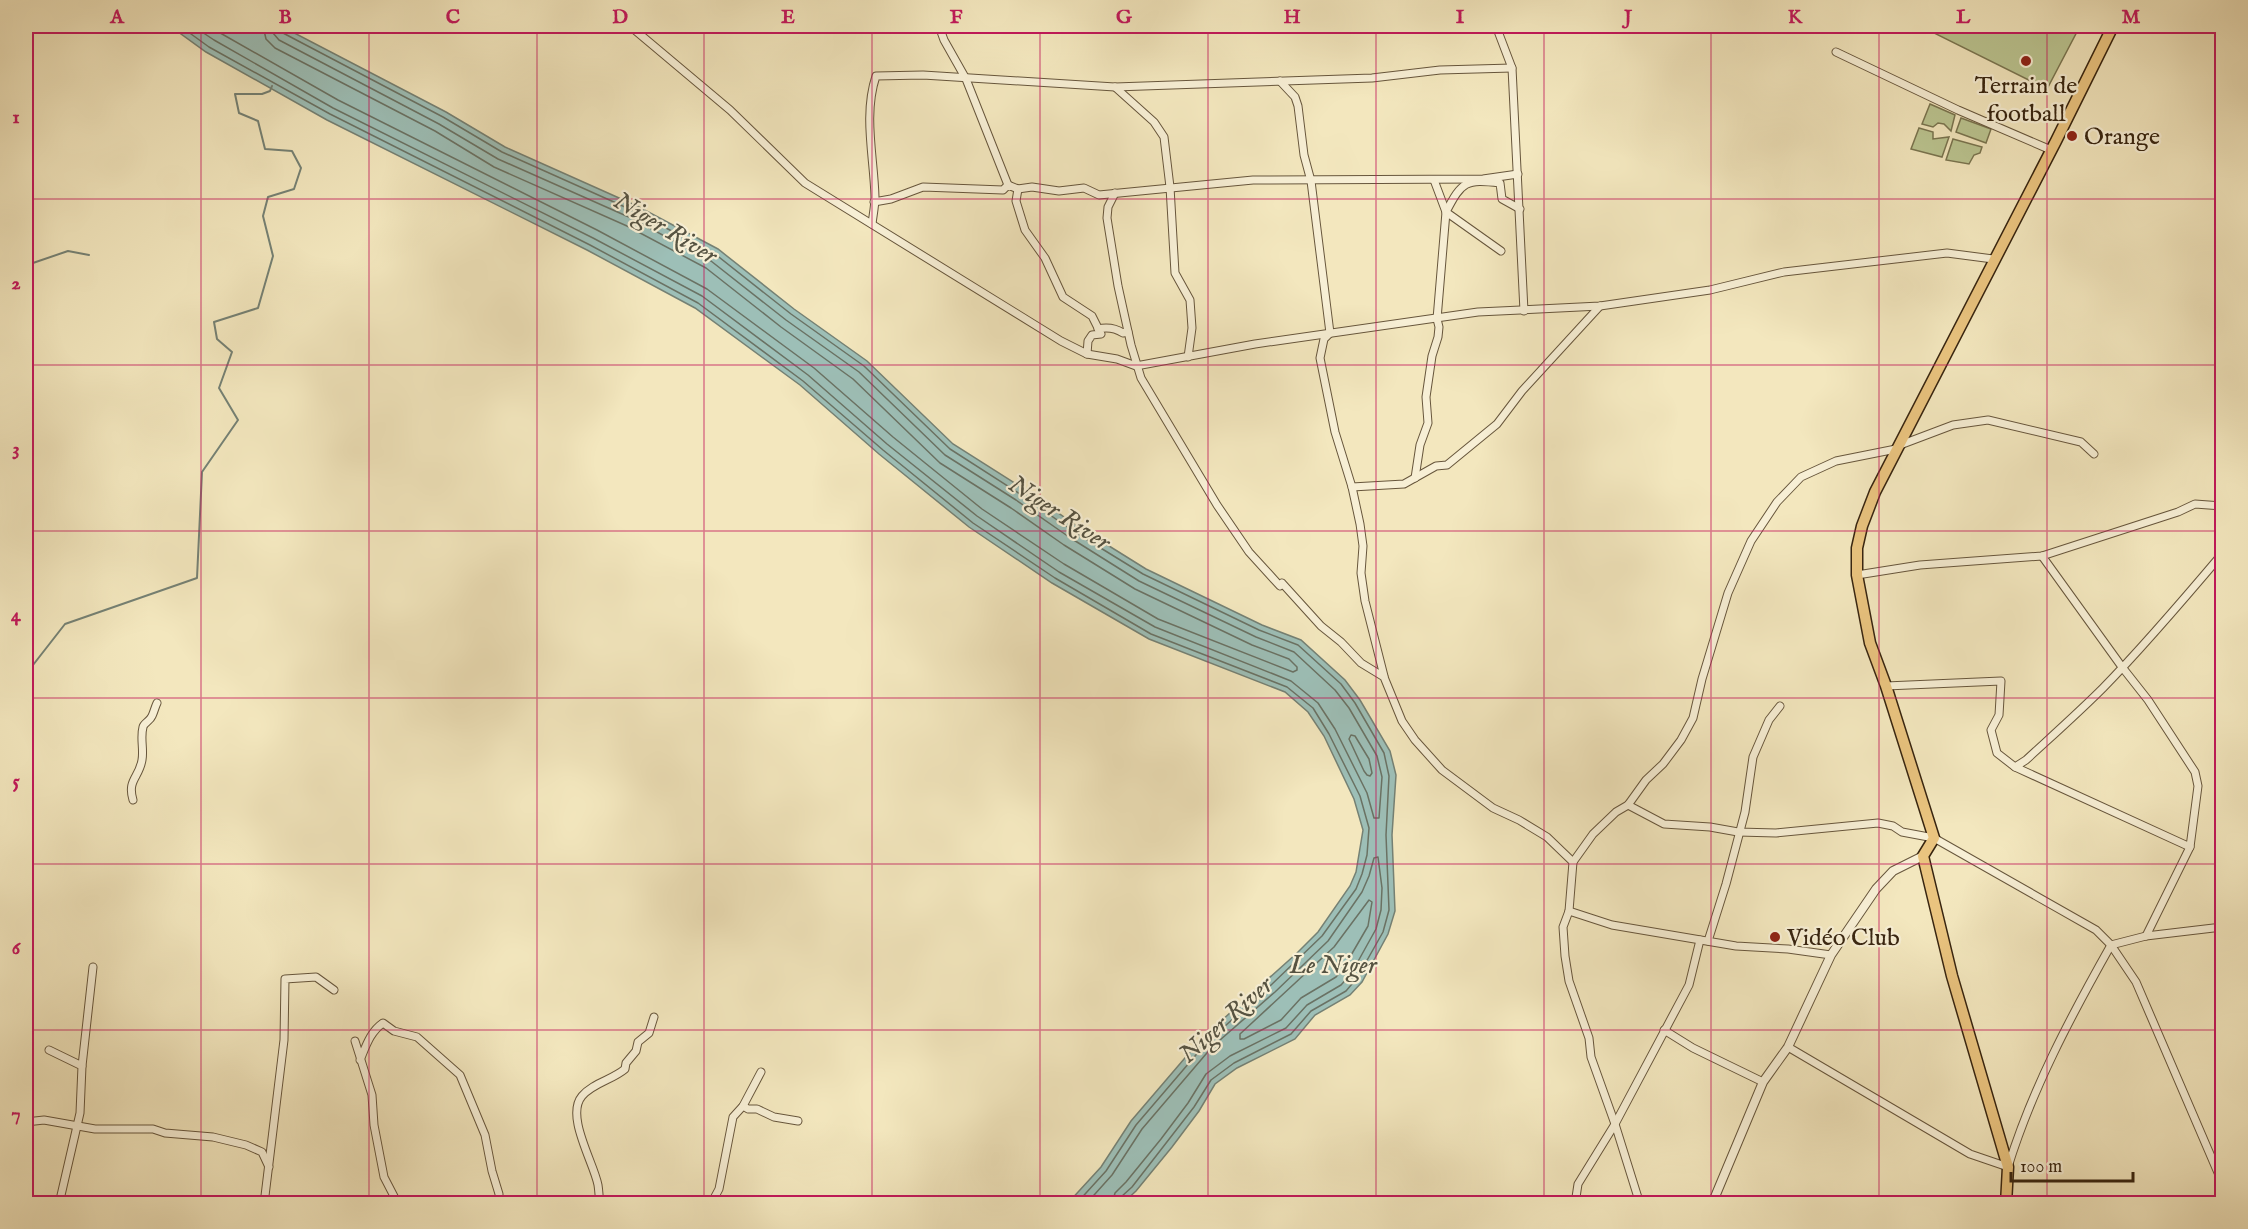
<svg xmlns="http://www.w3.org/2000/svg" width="2248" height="1229" font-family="'IM FELL English',serif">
  <rect width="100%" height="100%" fill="#f3e7be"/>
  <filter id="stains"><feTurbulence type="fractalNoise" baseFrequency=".00333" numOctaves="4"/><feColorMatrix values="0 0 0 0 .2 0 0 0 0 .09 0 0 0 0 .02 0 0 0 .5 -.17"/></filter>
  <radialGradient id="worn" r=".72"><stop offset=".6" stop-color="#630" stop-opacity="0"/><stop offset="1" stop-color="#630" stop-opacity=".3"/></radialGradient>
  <g fill="#bbc591" stroke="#7a7550" stroke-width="1.5">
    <path d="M 1935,26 L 2080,26 L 2047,89 L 1932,32 Z"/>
    <path d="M 1930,104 L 1955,115 L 1951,131 L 1944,124 L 1938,123 L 1933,127 L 1922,124 Z"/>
    <path d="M 1961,118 L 1991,129 L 1986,143 L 1956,132 Z"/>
    <path d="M 1919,128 L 1933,132 L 1933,139 L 1949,137 L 1942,157 L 1911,149 Z"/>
    <path d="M 1953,139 L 1982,147 L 1980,153 L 1974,155 L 1969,164 L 1946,160 Z"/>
  </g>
  <path fill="#9dbfb7" stroke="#758174" stroke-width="1.5" d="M 170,26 L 281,26 L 446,112 L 505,147 L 637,206 L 718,249 L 794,309 L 867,361 L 953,444 L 1024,489 L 1077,526 L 1146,569 L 1262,625 L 1301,640 L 1345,680 L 1360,700 L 1390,751 L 1396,775 L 1392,835 L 1395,911 L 1388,934 L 1362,982 L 1350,995 L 1315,1015 L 1295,1039 L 1237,1068 L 1215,1084 L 1199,1111 L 1172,1147 L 1136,1191 L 1123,1203 L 1068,1203 L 1101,1167 L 1131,1121 L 1202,1038 L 1297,953 L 1318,932 L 1350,886 L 1356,872 L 1363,830 L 1354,799 L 1324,736 L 1308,712 L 1285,692 L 1149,639 L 1052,583 L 969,527 L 879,454 L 800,385 L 695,308 L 587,250 L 327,120 L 206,52 Z"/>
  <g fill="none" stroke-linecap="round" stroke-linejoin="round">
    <g stroke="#6a7264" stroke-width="1.5">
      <path d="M 180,26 L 209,47 L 330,114 L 590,245 L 698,303 L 803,381 L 883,450 L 973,523 L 1055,578 L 1151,634 L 1287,687 L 1313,708 L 1329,734 L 1360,796 L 1369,828 L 1367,855 L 1362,874 L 1356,889 L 1322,936 L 1270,986 L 1207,1042 L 1136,1125 L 1106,1171 L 1076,1204"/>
      <path d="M 193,26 L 214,40 L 333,108 L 593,238 L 702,296 L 808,375 L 887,444 L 977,516 L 1059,572 L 1155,627 L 1291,681 L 1318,703 L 1335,729 L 1367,793 L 1374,818 L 1379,818 L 1382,777 L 1377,756 L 1349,708 L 1335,690 L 1294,652 L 1256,637 L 1139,581 L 1069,537 L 1016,500 L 945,455 L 859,372 L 786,320 L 711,261 L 631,218 L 498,159 L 439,124 L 279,40 L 273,33 L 272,26"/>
      <path d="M 208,26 L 338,100 L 597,230 L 707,289 L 814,368 L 893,437 L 982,509 L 1064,564 L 1158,619 L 1293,672 L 1297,670 L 1297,667 L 1289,659 L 1252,645 L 1135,589 L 1064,545 L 1011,508 L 940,463 L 853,379 L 781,327 L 706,268 L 627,226 L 494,167 L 435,131 L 275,48 L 266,39 L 263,26"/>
      <path d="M 279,26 L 283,33 L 443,117 L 502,152 L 634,211 L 715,254 L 791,314 L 864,366 L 950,449 L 1020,494 L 1073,531 L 1143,574 L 1259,630 L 1298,645 L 1341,684 L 1355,703 L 1384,753 L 1389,776 L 1386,835 L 1389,910 L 1383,932 L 1357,978 L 1346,991 L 1311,1011 L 1291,1034 L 1234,1063 L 1211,1080 L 1194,1107 L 1132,1187 L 1121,1197 L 1119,1204"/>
      <path d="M 1351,735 L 1355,736 L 1369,759 L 1372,773 L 1370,776 L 1367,775 L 1364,771 L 1349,739 Z"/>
      <path d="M 1369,900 L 1372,902 L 1368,926 L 1343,969 L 1336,977 L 1301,998 L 1281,1020 L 1244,1039 L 1240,1039 L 1240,1034 L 1334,947 Z"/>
      <path d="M 1086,1204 L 1112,1175 L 1142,1129 L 1212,1047 L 1275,992 L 1328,941 L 1362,892 L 1369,876 L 1374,858 L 1378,857 L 1382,888 L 1381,910 L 1376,929 L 1351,974 L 1341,985 L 1307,1005 L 1286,1028 L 1230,1056 L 1206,1074 L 1188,1103 L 1161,1139 L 1126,1182 L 1115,1193 L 1112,1204"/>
    </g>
    <g stroke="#758174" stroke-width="2">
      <path d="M 26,268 L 30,264 L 68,251 L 89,255"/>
      <path d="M 26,674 L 65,624 L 197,578 L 202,472 L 238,420 L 219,388 L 232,352 L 217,339 L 214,322 L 258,308 L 273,256 L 263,216 L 268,197 L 294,189 L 301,168 L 292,151 L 265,149 L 258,121 L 239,113 L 235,94 L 262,94 L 270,91 L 272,86"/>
    </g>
    <defs>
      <g id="minor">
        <path d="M 630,26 L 730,110 L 805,183 L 1061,341 L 1087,354 L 1117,359 L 1136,366 L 1255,344 L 1478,312 L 1600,306 L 1710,290 L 1784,272 L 1947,253 L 1993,259"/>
        <path d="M 939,26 L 944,40 L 966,79 L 1008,185"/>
        <path d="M 1496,26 L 1512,68 L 1524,311"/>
        <path d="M 1836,52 L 1958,110 L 2051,150"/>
        <path d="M 1280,81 L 1295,97 L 1298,106 L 1304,155 L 1311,181 L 1330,333 L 1324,339 L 1320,358 L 1335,432 L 1352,487 L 1360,524 L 1363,546 L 1361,573 L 1365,601 L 1384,676"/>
        <path d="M 1115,87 L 1154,122 L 1164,137 L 1170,187 L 1175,273 L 1190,300 L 1192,328 L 1188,357"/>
        <path d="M 1018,189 L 1016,201 L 1025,230 L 1045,258 L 1063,297 L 1092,316 L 1101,334 L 1092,335 L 1088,341 L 1087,354"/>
        <path d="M 1115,193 L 1108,207 L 1107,218 L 1118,286 L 1131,345 L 1141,378 L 1217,505 L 1249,552 L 1280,586 L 1282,583 L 1321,626 L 1341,642 L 1361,663 L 1384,677 L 1402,721 L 1415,740 L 1442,770 L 1493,808 L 1519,820 L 1547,837 L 1573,862"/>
        <path d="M 874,202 L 891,199 L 923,187 L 1003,190 L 1008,185 L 1018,189 L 1032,187 L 1059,191 L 1084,188 L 1099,195 L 1253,180 L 1483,179 L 1518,174"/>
        <path d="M 872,224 C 873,215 875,206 875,197 C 874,157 863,115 876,76 L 923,75 L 1115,87 L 1372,78 L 1440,70 L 1512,68"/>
        <path d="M 1501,251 L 1446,212 C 1462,181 1466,179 1500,183 L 1502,199 L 1520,209"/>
        <path d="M 1098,329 C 1107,327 1115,328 1123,333 L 1128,332"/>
        <path d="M 1900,445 L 1953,425 L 1988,420 L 2081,442 L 2094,454"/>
        <path d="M 1415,478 L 1420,445 L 1428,423 L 1426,397 L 1432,356 L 1438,337 L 1439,327 L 1437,319 L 1446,212 L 1434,180"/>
        <path d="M 1352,487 L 1404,484 L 1436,466 L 1447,465 L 1497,424 L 1522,391 L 1600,306"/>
        <path d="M 2042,556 L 2122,667 L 2148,700 L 2195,772 L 2198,786 L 2190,847 L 2015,767 L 2026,760 C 2052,736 2078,713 2103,688 C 2145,645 2184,599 2222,554"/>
        <path d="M 1857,575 L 1920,565 L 2042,556 L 2178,512 L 2195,504 L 2222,506"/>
        <path d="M 1886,686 L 2001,681 L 1999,715 L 1991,730 L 1997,753 L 2015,767"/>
        <path d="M 133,800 C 127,780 139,778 142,760 C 144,749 140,738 143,727 C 144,723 150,721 152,716 C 154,712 155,707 157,703"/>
        <path d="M 1628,805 L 1664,824 L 1710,827 L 1738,832 L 1776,833 L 1878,823 L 1893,826 L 1902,832 L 1934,838 L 2096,930 L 2111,945 L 2136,982 L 2222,1182"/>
        <path d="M 1569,911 L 1612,925 L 1736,946 L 1788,949 L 1831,955"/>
        <path d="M 2146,936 L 2190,847"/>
        <path d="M 1708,941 L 1726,884 L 1745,812 L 1753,757 L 1769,720 L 1780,706"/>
        <path d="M 1664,1030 L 1693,1048 L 1763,1082"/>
        <path d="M 355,1041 L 372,1095 L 374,1125 L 384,1177 L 398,1204"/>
        <path d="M 1788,1047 L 1970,1154 L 2008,1167 C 2032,1089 2071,1016 2111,945 L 2146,936 L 2222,927"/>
        <path d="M 49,1050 L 82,1066 L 80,1113 L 59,1204"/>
        <path d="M 360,1060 C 366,1046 370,1032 383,1023 L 394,1031 L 417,1037 L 460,1075 L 485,1135 L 492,1171 L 499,1194 L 499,1204"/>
        <path d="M 82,1066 L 93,967"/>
        <path d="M 743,1106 L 748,1109 L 757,1109 L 774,1117 L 798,1121"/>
        <path d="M 26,1122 L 44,1120 L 95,1129 L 153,1129 L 165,1133 L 213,1137 L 246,1145 L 262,1152 L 269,1167"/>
        <path d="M 264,1204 L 284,1040 L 285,979 L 316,977 L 334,990"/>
        <path d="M 600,1204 C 599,1197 599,1191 598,1185 C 594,1163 565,1116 582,1096 C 593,1083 612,1080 625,1069 L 626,1063 L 636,1051 L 638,1042 L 649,1033 L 654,1017"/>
        <path d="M 711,1204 L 719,1189 L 733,1117 L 743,1106 L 761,1072"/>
        <path d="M 1575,1204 L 1578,1184 L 1615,1124 L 1689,985 L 1700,940"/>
        <path d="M 1640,1204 L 1615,1124 L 1591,1057 L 1589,1038 L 1569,981 L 1565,956 L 1563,927 L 1569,911 L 1573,862 L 1593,834 L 1616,812 L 1628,805 L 1646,780 L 1663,764 L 1681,740 L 1693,718 L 1702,679 L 1728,593 L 1751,541 L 1777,502 L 1801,477 L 1836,461 L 1896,449"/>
      </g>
      <path id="tertiary" d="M 1712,1204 L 1763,1082 L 1788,1047 L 1831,955 L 1876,889 L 1893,871 L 1923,856"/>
      <path id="primary" d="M 2006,1204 L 2008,1167 L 1952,976 L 1923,856 L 1934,838 L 1886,686 L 1870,643 L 1857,575 L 1857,548 L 1862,526 L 1875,492 L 2056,141 L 2113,26"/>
    </defs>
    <use href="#minor" stroke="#67563c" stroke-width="9"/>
    <use href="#tertiary" stroke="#67563c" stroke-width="10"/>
    <use href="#primary" stroke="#382510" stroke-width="13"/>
    <use href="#minor" stroke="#f7efd5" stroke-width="7"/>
    <use href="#tertiary" stroke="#f7efd5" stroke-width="8"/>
    <use href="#primary" stroke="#eac47f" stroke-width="10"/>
  </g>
  <path fill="none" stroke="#c2185b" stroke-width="1.5" stroke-opacity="0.55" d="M 201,26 L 201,1204M 369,26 L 369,1204M 537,26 L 537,1204M 704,26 L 704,1204M 872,26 L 872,1204M 1040,26 L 1040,1204M 1208,26 L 1208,1204M 1376,26 L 1376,1204M 1544,26 L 1544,1204M 1711,26 L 1711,1204M 1879,26 L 1879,1204M 2047,26 L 2047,1204M 26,199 L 2222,199M 26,365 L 2222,365M 26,531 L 2222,531M 26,698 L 2222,698M 26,864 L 2222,864M 26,1030 L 2222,1030"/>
  <g fill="#8f2418" stroke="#f7efd5" stroke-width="2">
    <circle cx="2026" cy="61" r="6"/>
    <circle cx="2072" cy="136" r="6"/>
    <circle cx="1775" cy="937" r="6"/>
  </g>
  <g text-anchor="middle" stroke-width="4.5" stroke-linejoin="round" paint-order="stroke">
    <g font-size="24" fill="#382510" stroke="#f7efd5" text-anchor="start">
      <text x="2026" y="93" text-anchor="middle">Terrain de<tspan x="2026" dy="28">football</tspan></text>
      <text x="2084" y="144">Orange</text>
      <text x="1787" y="945">Vidéo Club</text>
    </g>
    <g font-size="26" font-style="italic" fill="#565342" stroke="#f7efd5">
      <text transform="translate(666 227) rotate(31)" y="9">Niger River</text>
      <text transform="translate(1060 512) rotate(33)" y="9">Niger River</text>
      <text x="1333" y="973">Le Niger</text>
      <text transform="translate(1225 1019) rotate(-42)" y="9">Niger River</text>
    </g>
  </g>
  <rect width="2248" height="1229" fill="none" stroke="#f3e7be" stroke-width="66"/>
  <path d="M2011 1172v9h122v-9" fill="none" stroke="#382510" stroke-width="3"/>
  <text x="2020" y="1172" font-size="18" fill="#382510" stroke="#f7efd5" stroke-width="4.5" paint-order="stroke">100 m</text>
  <rect x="33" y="33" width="2182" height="1163" fill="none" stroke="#c2185b" stroke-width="2"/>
  <g font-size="20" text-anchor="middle" font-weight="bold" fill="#c2185b">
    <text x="117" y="23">A</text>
    <text x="285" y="23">B</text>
    <text x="453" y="23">C</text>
    <text x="620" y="23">D</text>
    <text x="788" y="23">E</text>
    <text x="956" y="23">F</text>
    <text x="1124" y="23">G</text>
    <text x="1292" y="23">H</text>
    <text x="1460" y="23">I</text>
    <text x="1628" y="23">J</text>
    <text x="1795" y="23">K</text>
    <text x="1963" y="23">L</text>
    <text x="2131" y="23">M</text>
    <text x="16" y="123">1</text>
    <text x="16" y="289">2</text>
    <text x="16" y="455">3</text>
    <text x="16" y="621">4</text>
    <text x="16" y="787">5</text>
    <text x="16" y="954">6</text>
    <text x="16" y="1120">7</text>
  </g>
  <rect width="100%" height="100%" filter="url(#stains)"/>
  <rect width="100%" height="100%" fill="url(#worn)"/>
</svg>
